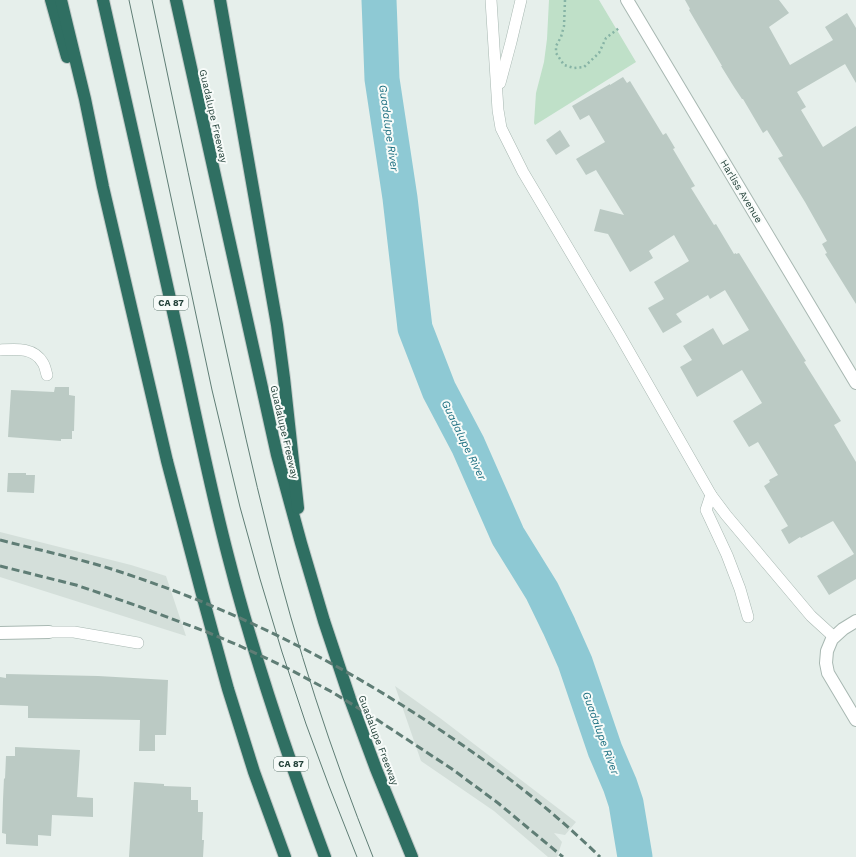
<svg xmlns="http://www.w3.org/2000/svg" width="856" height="857" font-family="'Work Sans',sans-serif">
  <rect width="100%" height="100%" fill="#e6efeb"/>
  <g fill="#d4dfda">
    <path d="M 0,532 L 131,565 L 166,576 L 186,636 L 0,577 Z"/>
    <path d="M 395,686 L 440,718 L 576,822 L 565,835 L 554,833 L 562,842 L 557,857 L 548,857 L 494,811 L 421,761 Z"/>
  </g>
  <path fill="#bfe0c8" d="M 549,0 L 599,0 L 636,62 L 535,125 L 534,123 L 536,93 L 544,62 L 547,39 Z"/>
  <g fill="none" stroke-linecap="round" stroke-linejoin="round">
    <path stroke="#8ec9d4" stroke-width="35" d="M 379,0 L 382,79 L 400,198 L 415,328 L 439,390 L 468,445 L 508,536 L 542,591 L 559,626 L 575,662 L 605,750 L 620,785 L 626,803 L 635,857"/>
  </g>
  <g fill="#bbcac4">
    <path d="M 685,0 L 779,0 L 789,13 L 769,27 L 790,65 L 833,40 L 825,27 L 847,13 L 856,28 L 856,83 L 845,64 L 797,92 L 806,107 L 801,110 L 823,147 L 856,126 L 856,304 L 825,254 L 827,253 L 822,244 L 827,241 L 805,202 L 778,158 L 783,156 L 767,130 L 763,133 L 743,99 L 742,99 L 734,87 L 721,66 L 722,66 L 689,10 L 690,9 Z"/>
    <path d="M 623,77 L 627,83 L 630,81 L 663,135 L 666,133 L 675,148 L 673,149 L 695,186 L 691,188 L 714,225 L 716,224 L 734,254 L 736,253 L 736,254 L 739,253 L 806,361 L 804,362 L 841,421 L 834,425 L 856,462 L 856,579 L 829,595 L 817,576 L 854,554 L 833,521 L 801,538 L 800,537 L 789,544 L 781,530 L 788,526 L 764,486 L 770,482 L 769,480 L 778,475 L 758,442 L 749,447 L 733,421 L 762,403 L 742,370 L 697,397 L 680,367 L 692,360 L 683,346 L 713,328 L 723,345 L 749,330 L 725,290 L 710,299 L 708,295 L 676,314 L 682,322 L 663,333 L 648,308 L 664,299 L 654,282 L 689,261 L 674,235 L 649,251 L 653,258 L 630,272 L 608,234 L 594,231 L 600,209 L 624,215 L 596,170 L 586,175 L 576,159 L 605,142 L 589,115 L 580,120 L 572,106 L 610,84 L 610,85 Z"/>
    <path d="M 560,130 L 570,146 L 556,155 L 546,140 Z"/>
    <path d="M 55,387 L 69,387 L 69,395 L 75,396 L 74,431 L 72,431 L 72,439 L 61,439 L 61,441 L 8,437 L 11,390 L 54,392 Z"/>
    <path d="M 8,473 L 26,473 L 26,475 L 35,475 L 34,493 L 7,492 Z"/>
    <path d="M 6,674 L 98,676 L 168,680 L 166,735 L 155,735 L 155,751 L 139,751 L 140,720 L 28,718 L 28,706 L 0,705 L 0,677 L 6,678 Z"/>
    <path d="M 15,747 L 80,750 L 77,797 L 93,798 L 93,817 L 52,815 L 51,836 L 38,835 L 38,846 L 6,844 L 6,834 L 2,833 L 3,800 L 4,778 L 5,779 L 6,756 L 15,756 Z"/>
    <path d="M 134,782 L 164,784 L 164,786 L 191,787 L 191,800 L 198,800 L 198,812 L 203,812 L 202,840 L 204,840 L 203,857 L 129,857 Z"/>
  </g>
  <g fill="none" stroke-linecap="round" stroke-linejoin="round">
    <defs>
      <g id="lane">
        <path d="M 491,0 L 498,110 L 501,128 L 523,172 L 619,334 L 711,495 L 726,515 L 811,616 L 834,637"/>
        <path d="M 500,83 L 511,42 L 521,0"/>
        <path d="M 0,350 C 16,349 34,347 43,363 C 45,366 46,372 47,375"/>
        <path d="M 711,495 L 706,510 L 727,555 L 740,589 L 748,617"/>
        <path d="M 49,632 L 74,632 L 138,643"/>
      </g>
      <g id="street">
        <path d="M 627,0 L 856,383"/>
        <path d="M 856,621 L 843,629 L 832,639 L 827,651 L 826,663 L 828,673 L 856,720"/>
        <path d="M 0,633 L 49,632"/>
      </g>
      <g id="highway">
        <path d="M 51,0 L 67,57"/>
        <path d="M 61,0 L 85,99 L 103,187 L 167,461 L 203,598 L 228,689 L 254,772 L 285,857"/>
        <path d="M 103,0 C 130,116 155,232 181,348 C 196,417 210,487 228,556 C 254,658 288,758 325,857"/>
        <path d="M 176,0 L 277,455 L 301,543 L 324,621 L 350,699 L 376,769 L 412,857"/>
        <path d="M 220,0 L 277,325 L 284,378 L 298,508"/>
      </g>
    </defs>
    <use href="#lane" stroke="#a8b8b2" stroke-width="12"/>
    <use href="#street" stroke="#a8b8b2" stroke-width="14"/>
    <use href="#highway" stroke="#c2cac8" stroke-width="14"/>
    <path stroke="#86b3a5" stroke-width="2.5" stroke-dasharray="2 3" stroke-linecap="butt" d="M 565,0 L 564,26 L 561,37 L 556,46 L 556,53 L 564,65 L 574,68 L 584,67 L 599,53 L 606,38 L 619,28"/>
    <use href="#lane" stroke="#fff" stroke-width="11"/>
    <use href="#street" stroke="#fff" stroke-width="12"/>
    <use href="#highway" stroke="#2f6f62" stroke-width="12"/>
    <g stroke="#5f7d75" stroke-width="1">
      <path d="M 129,0 L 212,390 L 240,507 L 260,579 L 282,652 L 306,724 L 329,786 L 357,857"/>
      <path d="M 152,0 C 176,115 200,230 225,344 C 239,408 253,472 269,535 C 296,645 331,752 373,857"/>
    </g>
    <g stroke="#5f7d75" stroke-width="3" stroke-dasharray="8 4" stroke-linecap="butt">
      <path d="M 0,540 C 27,547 54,553 80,560 C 111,568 142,579 172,590 C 270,627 363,677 449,736 C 503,772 554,812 600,857"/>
      <path d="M 0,566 L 76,585 L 135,605 L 207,632 L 240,646 L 287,668 L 332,692 L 373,717 L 452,769 L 498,803 L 563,857"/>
    </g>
  </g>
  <g text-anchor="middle" stroke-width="4" stroke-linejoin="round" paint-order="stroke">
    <g fill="#f7fbf9" stroke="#637a73" stroke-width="1">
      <rect x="154" y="296" width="34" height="14" rx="3"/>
      <rect x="274" y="757" width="34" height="14" rx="3"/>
    </g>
    <g font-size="9" font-weight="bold" fill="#24423a">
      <text x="171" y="306">CA 87</text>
      <text x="291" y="767">CA 87</text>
    </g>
    <g font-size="10" fill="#24423a" stroke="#f7fbf9">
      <text transform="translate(214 116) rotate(77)" y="4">Guadalupe Freeway</text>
      <text transform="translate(742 191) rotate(59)" y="4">Harliss Avenue</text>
      <text transform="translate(285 432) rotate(77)" y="4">Guadalupe Freeway</text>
      <text transform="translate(379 740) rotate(69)" y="4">Guadalupe Freeway</text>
    </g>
    <g font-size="11" font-style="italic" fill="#1c6f80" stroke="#f7fbf9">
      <text transform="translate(389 128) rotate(82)" y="4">Guadalupe River</text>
      <text transform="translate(464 440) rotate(64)" y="4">Guadalupe River</text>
      <text transform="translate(601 733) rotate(70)" y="4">Guadalupe River</text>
    </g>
  </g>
</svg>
